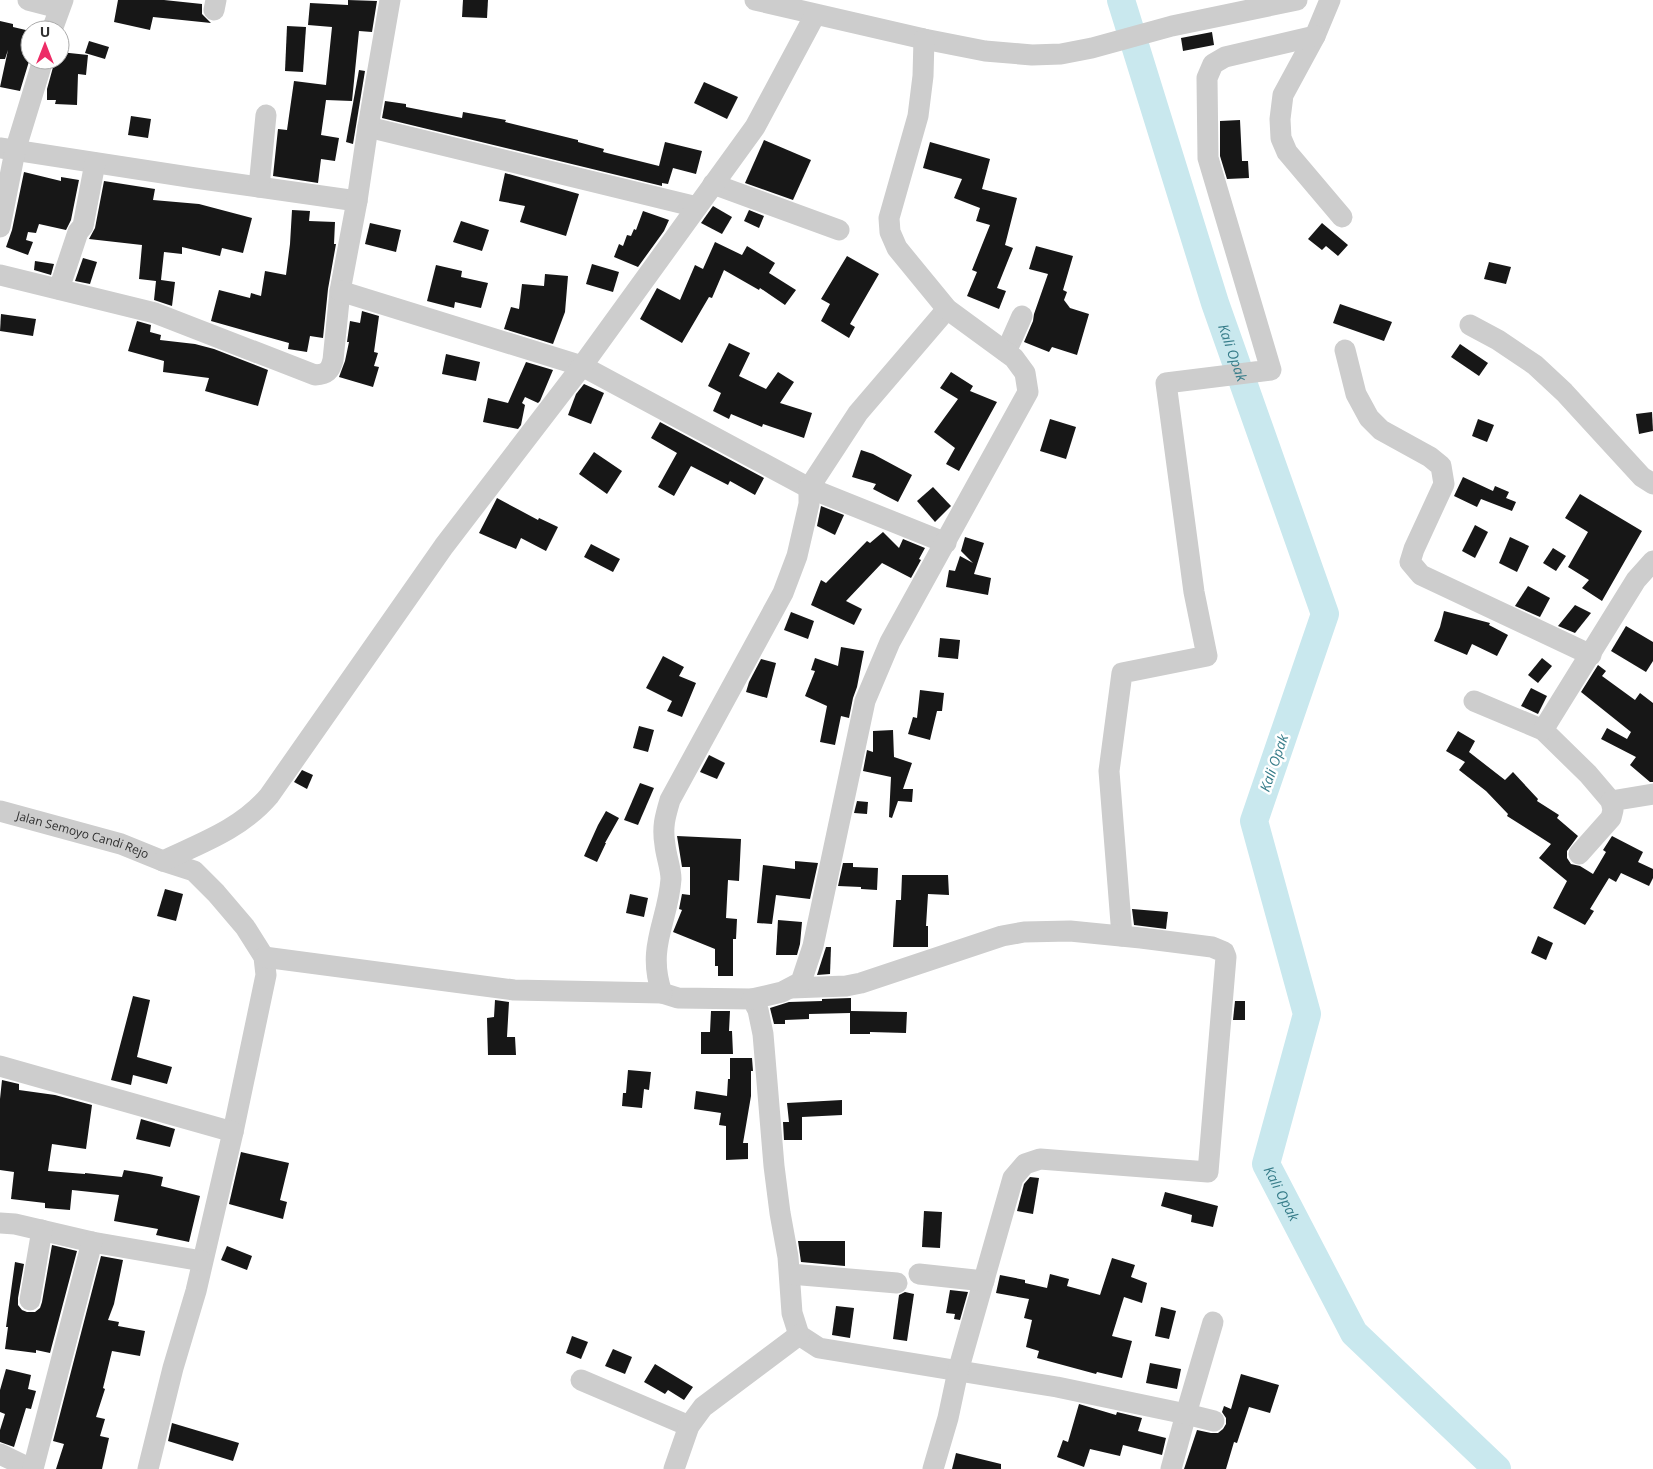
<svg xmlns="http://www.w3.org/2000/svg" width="1653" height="1469" font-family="'Open Sans',sans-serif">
  <rect width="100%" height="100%" fill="#fff"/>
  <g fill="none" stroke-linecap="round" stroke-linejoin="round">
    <path stroke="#c9e8ee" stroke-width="28" id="s1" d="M 1121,0 L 1215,303 L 1325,614 L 1254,821 L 1307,1014 L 1266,1164 L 1354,1333 L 1497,1469"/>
  </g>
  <g fill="#171717">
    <path d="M 118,0 L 164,0 L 202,4 L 202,14 L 211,23 L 153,17 L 150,30 L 114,22 Z"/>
    <path d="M 348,0 L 377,1 L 372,32 L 359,31 L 352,101 L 326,100 L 321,135 L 339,138 L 335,161 L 321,159 L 318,183 L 273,176 L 278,129 L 287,130 L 294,81 L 326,85 L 332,27 L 308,25 L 310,3 L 348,5 Z"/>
    <path d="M 463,0 L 488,0 L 487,18 L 462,17 Z"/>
    <path d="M 0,21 L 13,24 L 13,27 L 30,31 L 30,58 L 20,91 L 0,87 L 8,50 L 5,59 L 0,59 Z"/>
    <path d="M 287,26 L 306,27 L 303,72 L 285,71 Z"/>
    <path d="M 1212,32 L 1214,45 L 1183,51 L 1181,38 Z"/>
    <path d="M 89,41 L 109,47 L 105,59 L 85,53 Z"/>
    <path d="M 60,52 L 88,55 L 86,75 L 78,74 L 77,105 L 55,104 L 56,100 L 47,100 L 47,89 L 55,60 L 60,60 Z"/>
    <path d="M 359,70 L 365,71 L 353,144 L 346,142 Z"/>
    <path d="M 704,82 L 738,97 L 727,119 L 694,103 Z"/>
    <path d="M 385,101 L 406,104 L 406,107 L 462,118 L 463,112 L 506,120 L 505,122 L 578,140 L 578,142 L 604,149 L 603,152 L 659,166 L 665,142 L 702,151 L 696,174 L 673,168 L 668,184 L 662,183 L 662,186 L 382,118 Z"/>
    <path d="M 131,116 L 151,119 L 148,138 L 128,135 Z"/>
    <path d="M 1240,120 L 1242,161 L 1248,161 L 1249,178 L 1227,179 L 1220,156 L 1220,121 Z"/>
    <path d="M 764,140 L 811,160 L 793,200 L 745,183 Z"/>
    <path d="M 930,142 L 990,159 L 982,189 L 1017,198 L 1005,245 L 1013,248 L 997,288 L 1006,291 L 999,309 L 967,296 L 977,272 L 972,270 L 990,225 L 976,221 L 980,208 L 954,198 L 962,179 L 923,168 Z"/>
    <path d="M 24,172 L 61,181 L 61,177 L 79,180 L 71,220 L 66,230 L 39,224 L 36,233 L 28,232 L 26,240 L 33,242 L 28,255 L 6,247 L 12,230 Z"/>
    <path d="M 505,173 L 579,194 L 566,236 L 520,222 L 525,206 L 499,201 Z"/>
    <path d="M 104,181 L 155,189 L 153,200 L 199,204 L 252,218 L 243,253 L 222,248 L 220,256 L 182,247 L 182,254 L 164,252 L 161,280 L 175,282 L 172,306 L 154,300 L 156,281 L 139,279 L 142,245 L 89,239 L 95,228 Z"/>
    <path d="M 713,206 L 732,217 L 722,234 L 701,223 Z"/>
    <path d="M 292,210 L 310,211 L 309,221 L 335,222 L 334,244 L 336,244 L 328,289 L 323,338 L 310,336 L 307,352 L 288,349 L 289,343 L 211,321 L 219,290 L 250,298 L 251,293 L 261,296 L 265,271 L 286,275 L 290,244 Z"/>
    <path d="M 749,210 L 764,216 L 759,228 L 744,221 Z"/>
    <path d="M 643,211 L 669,220 L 664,231 L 638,267 L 614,257 L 619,244 L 623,246 L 627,235 L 631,236 L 634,229 L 636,230 Z"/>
    <path d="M 461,221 L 489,230 L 482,251 L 453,242 Z"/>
    <path d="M 370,223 L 401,230 L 396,252 L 365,244 Z"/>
    <path d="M 1322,223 L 1348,245 L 1338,256 L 1326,246 L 1322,250 L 1308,239 Z"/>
    <path d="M 715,242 L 742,255 L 747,246 L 775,263 L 769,273 L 796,290 L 785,305 L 760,288 L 759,290 L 724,270 L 712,298 L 709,297 L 682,343 L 640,319 L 657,288 L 680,300 L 695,265 L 703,269 Z"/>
    <path d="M 1036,246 L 1073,256 L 1063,290 L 1067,292 L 1064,300 L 1070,308 L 1089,314 L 1077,355 L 1052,347 L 1049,352 L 1024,342 L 1033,321 L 1034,314 L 1048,274 L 1029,269 Z"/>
    <path d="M 847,256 L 879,274 L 850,324 L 855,327 L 849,338 L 821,321 L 830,304 L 821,299 Z"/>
    <path d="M 83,258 L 97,262 L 90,284 L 75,281 Z"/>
    <path d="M 35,261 L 54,264 L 51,275 L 34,270 Z"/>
    <path d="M 1489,262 L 1511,267 L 1506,284 L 1484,279 Z"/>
    <path d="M 592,264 L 619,272 L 613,292 L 586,284 Z"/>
    <path d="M 436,265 L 462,271 L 461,277 L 488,283 L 481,308 L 455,302 L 454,308 L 427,301 Z"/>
    <path d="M 545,274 L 568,276 L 565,312 L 553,344 L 504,329 L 511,307 L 519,309 L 522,284 L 544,286 Z"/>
    <path d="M 1340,304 L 1392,322 L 1384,341 L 1333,323 Z"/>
    <path d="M 362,311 L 379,316 L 374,352 L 378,353 L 374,366 L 379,367 L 373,387 L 339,377 L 345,361 L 349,342 L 347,342 L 350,321 L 360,323 Z"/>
    <path d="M 1,314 L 36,319 L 33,336 L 0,331 Z"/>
    <path d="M 137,321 L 151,325 L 150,332 L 161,335 L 160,340 L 195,344 L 214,349 L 268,370 L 258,406 L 205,391 L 209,378 L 163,372 L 164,361 L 128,351 Z"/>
    <path d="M 729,343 L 750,353 L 739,376 L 766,389 L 778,372 L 794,382 L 780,403 L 812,413 L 804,438 L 763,424 L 762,427 L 731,414 L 729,419 L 713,411 L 721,393 L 708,386 Z"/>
    <path d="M 1460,344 L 1488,363 L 1479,376 L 1451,357 Z"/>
    <path d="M 446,354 L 480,362 L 476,381 L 442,374 Z"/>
    <path d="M 526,362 L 553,370 L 540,401 L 538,403 L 525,397 L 522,403 L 525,405 L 521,425 L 518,429 L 483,422 L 488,398 L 508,403 Z"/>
    <path d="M 951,372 L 973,386 L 970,391 L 997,402 L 959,471 L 946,464 L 955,448 L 934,432 L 958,399 L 940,388 Z"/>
    <path d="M 584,384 L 604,393 L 591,424 L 568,415 L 576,394 Z"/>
    <path d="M 1652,412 L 1653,431 L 1639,434 L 1636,414 Z"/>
    <path d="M 1050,419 L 1076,427 L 1066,459 L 1040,451 Z"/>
    <path d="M 1478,419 L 1494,425 L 1487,442 L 1472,436 Z"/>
    <path d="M 660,422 L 764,478 L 755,495 L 730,481 L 728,485 L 691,466 L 674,496 L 658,487 L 677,453 L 651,438 Z"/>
    <path d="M 861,450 L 873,454 L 912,475 L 898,502 L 873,489 L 876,484 L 852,477 Z"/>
    <path d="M 594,452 L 622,471 L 607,494 L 579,474 Z"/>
    <path d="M 1463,477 L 1493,491 L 1495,486 L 1509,492 L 1506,498 L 1516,502 L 1512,511 L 1481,499 L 1477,507 L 1454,496 Z"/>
    <path d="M 933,487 L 951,506 L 935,522 L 917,501 Z"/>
    <path d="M 1580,494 L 1642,531 L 1602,601 L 1582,588 L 1589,580 L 1568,567 L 1588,532 L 1565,518 Z"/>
    <path d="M 497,498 L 538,520 L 539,518 L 558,527 L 546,551 L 521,538 L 516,549 L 479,533 Z"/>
    <path d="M 821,506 L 844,515 L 835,535 L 817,526 Z"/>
    <path d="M 1475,525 L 1488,532 L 1475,558 L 1462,551 Z"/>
    <path d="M 883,532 L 899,548 L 903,539 L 925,548 L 919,559 L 921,560 L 911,578 L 882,563 L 846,601 L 862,609 L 854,625 L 811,605 L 821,580 L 826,583 L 867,541 L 870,543 Z"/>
    <path d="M 965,537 L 984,543 L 974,574 L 991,578 L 988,595 L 946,587 L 949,570 L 955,571 L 960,556 L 973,563 L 961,551 Z"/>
    <path d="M 1510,537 L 1529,546 L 1517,572 L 1499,563 Z"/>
    <path d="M 591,544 L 620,559 L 613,572 L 584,557 Z"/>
    <path d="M 1553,548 L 1566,556 L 1556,571 L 1543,563 Z"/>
    <path d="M 1528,586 L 1550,598 L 1540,617 L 1515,606 Z"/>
    <path d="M 1575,605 L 1591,613 L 1575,633 L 1558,626 Z"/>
    <path d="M 1444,611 L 1490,623 L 1489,625 L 1508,635 L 1497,656 L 1472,644 L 1467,655 L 1434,641 L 1440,627 Z"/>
    <path d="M 791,612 L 814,621 L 808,639 L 784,630 Z"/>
    <path d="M 1626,626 L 1653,642 L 1653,661 L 1646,672 L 1611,651 Z"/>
    <path d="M 940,638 L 960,640 L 958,659 L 938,657 Z"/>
    <path d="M 841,647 L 864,651 L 857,687 L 853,698 L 849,718 L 841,716 L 835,745 L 820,742 L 827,706 L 805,696 L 815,671 L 811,670 L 815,658 L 838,666 Z"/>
    <path d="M 663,656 L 684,667 L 679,676 L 696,683 L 682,717 L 667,711 L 672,701 L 646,688 Z"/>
    <path d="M 1542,658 L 1552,666 L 1538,683 L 1528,675 Z"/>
    <path d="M 761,659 L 776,663 L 767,698 L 746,692 L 749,682 Z"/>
    <path d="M 1598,665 L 1606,671 L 1602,676 L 1635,700 L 1640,693 L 1653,703 L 1653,782 L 1650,782 L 1630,765 L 1636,757 L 1601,739 L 1607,728 L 1627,739 L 1631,732 L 1581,692 Z"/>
    <path d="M 1531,688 L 1547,696 L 1538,714 L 1521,706 Z"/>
    <path d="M 920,690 L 944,693 L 942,711 L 937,711 L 930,740 L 908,734 L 913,717 L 917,718 Z"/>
    <path d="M 639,726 L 654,730 L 648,752 L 633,748 Z"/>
    <path d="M 893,730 L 894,757 L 912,763 L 903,789 L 913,789 L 912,802 L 898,801 L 892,818 L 889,817 L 891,777 L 863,771 L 867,750 L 873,752 L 873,731 Z"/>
    <path d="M 1458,731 L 1475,741 L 1469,752 L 1505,780 L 1513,772 L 1538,799 L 1537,801 L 1559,815 L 1557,818 L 1578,836 L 1567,851 L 1567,858 L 1571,864 L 1580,866 L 1593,874 L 1606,852 L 1603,850 L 1612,836 L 1643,852 L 1638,862 L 1653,869 L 1653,878 L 1649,886 L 1621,873 L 1616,882 L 1609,878 L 1590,909 L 1594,911 L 1585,925 L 1553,908 L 1567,881 L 1539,858 L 1551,844 L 1507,816 L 1508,814 L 1486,791 L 1459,770 L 1465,762 L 1446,751 Z"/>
    <path d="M 709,755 L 725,763 L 717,779 L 700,772 Z"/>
    <path d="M 302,770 L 313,775 L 307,789 L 294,782 Z"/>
    <path d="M 640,783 L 654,788 L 638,825 L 624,820 Z"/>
    <path d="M 857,801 L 868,802 L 867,814 L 854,813 Z"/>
    <path d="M 606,811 L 619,818 L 605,843 L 606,843 L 597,862 L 584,856 L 598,825 Z"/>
    <path d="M 677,836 L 741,839 L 739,881 L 728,880 L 726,918 L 737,919 L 736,939 L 733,939 L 733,976 L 718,976 L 718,966 L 715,966 L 715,949 L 673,932 L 682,910 L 679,909 L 682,894 L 690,895 L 690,867 L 682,867 Z"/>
    <path d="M 795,861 L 818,863 L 810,899 L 776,895 L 772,924 L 757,923 L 763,865 L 795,869 Z"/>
    <path d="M 843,863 L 853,863 L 853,867 L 878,868 L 877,890 L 861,889 L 861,887 L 838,886 Z"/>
    <path d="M 902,875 L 948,875 L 949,895 L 928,894 L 926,926 L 928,926 L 928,947 L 893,947 L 896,900 L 901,900 Z"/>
    <path d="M 165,889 L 183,894 L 176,921 L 157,916 Z"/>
    <path d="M 630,894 L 648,898 L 644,917 L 626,913 Z"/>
    <path d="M 1132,909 L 1168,912 L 1166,929 L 1134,925 Z"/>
    <path d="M 778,920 L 802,922 L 800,944 L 797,955 L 776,955 Z"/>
    <path d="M 1538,936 L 1553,943 L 1546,960 L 1531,953 Z"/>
    <path d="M 826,947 L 831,947 L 830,974 L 817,975 Z"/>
    <path d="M 133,996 L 150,1000 L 137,1057 L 172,1067 L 167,1084 L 133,1075 L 131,1085 L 111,1080 Z"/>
    <path d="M 851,998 L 851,1011 L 907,1012 L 906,1033 L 870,1032 L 870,1034 L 850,1034 L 850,1013 L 809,1014 L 809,1019 L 785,1020 L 785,1024 L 774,1024 L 770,1008 L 789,1002 L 822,1001 L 822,999 Z"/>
    <path d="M 495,1000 L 509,1002 L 507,1037 L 515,1037 L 516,1055 L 488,1055 L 487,1018 L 494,1017 Z"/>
    <path d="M 1235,1001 L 1245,1001 L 1245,1020 L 1233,1020 Z"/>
    <path d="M 711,1011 L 730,1011 L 729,1031 L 732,1031 L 733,1054 L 701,1054 L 701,1032 L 710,1032 Z"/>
    <path d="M 730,1058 L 752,1058 L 753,1071 L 751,1071 L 751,1096 L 743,1143 L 748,1143 L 748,1159 L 726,1160 L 726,1126 L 719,1125 L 721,1113 L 694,1109 L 696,1091 L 727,1096 L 728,1079 L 730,1079 Z"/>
    <path d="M 628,1070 L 651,1072 L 649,1090 L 644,1089 L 642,1108 L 622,1106 L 623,1093 L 626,1093 Z"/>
    <path d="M 2,1080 L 19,1084 L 19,1090 L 55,1095 L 92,1105 L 86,1149 L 52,1144 L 48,1171 L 85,1174 L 85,1173 L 122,1177 L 124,1170 L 149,1174 L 163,1177 L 161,1186 L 200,1196 L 189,1242 L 156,1235 L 158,1229 L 114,1221 L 119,1195 L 72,1190 L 70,1210 L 45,1208 L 45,1203 L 11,1199 L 14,1172 L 0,1170 L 0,1099 Z"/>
    <path d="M 842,1100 L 842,1115 L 802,1117 L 802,1140 L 784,1140 L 783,1122 L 789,1122 L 787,1103 Z"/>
    <path d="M 141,1119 L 175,1129 L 170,1147 L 136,1139 Z"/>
    <path d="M 241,1152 L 289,1163 L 280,1200 L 287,1202 L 283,1219 L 229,1204 Z"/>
    <path d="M 1030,1177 L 1039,1178 L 1033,1214 L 1017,1211 L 1024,1184 Z"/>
    <path d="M 1165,1192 L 1218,1206 L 1213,1227 L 1191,1222 L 1192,1215 L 1161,1206 Z"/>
    <path d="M 924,1211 L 942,1212 L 940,1248 L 922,1247 Z"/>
    <path d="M 798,1241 L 845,1241 L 845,1266 L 801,1262 Z"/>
    <path d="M 52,1245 L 77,1251 L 50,1353 L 36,1350 L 36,1353 L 5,1349 L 8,1327 L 6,1327 L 15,1262 L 24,1264 L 18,1298 L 18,1305 L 22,1310 L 27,1312 L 35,1312 L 40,1308 L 42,1302 Z"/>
    <path d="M 227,1246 L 252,1256 L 247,1270 L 221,1260 Z"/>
    <path d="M 101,1256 L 123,1260 L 114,1304 L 108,1320 L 119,1322 L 118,1326 L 145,1331 L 140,1356 L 112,1351 L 103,1388 L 105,1389 L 96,1417 L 105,1419 L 100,1436 L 109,1438 L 102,1469 L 56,1469 L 64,1444 L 53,1441 Z"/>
    <path d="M 1112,1258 L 1135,1265 L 1131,1277 L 1147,1283 L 1142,1303 L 1124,1297 L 1112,1336 L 1132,1341 L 1122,1378 L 1097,1372 L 1096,1374 L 1037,1358 L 1039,1351 L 1026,1347 L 1032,1320 L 1024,1318 L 1029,1299 L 996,1293 L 1000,1275 L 1025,1280 L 1025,1283 L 1047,1288 L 1050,1274 L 1069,1279 L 1067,1286 L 1100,1295 Z"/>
    <path d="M 950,1290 L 968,1292 L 960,1320 L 954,1319 L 955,1314 L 946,1313 Z"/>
    <path d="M 905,1292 L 914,1294 L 907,1341 L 893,1339 L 899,1295 Z"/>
    <path d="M 836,1306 L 854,1308 L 850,1338 L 832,1335 Z"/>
    <path d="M 1161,1307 L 1176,1311 L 1169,1339 L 1155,1336 Z"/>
    <path d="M 572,1336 L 588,1342 L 581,1359 L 566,1353 Z"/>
    <path d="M 613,1349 L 632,1357 L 625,1374 L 605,1366 Z"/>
    <path d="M 1150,1363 L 1181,1369 L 1177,1389 L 1146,1383 Z"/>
    <path d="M 655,1364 L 693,1387 L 684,1400 L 668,1390 L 665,1394 L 644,1382 Z"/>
    <path d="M 6,1369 L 31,1375 L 28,1389 L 36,1391 L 31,1409 L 26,1408 L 14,1447 L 0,1442 L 0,1430 L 5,1414 L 0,1412 L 0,1390 Z"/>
    <path d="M 1241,1374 L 1279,1385 L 1270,1413 L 1249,1407 L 1237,1443 L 1234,1442 L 1226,1469 L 1184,1469 L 1197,1430 L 1211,1433 L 1218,1433 L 1223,1429 L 1226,1424 L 1226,1418 L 1222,1412 L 1224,1406 L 1231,1409 Z"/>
    <path d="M 1079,1404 L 1116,1415 L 1117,1412 L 1142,1418 L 1138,1431 L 1166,1438 L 1162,1455 L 1123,1445 L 1120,1456 L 1090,1449 L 1084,1467 L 1057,1457 L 1063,1440 L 1068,1442 Z"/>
    <path d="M 172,1423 L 239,1443 L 233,1461 L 168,1441 Z"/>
    <path d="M 956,1453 L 1001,1464 L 1001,1469 L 952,1469 Z"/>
  </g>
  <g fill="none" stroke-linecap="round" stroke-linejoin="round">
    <g stroke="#cdcdcd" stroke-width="21">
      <path d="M 28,0 L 59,8"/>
      <path d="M 755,0 L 924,39 L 985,51 L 1032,55 L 1061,54 L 1092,48 L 1172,26 L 1297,0"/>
      <path d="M 1330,0 L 1315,36 L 1283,95 L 1280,119 L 1281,138 L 1287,152 L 1342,217"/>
      <path d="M 214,10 L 216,0"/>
      <path d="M 52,30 L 63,0"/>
      <path d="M 368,127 L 697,207"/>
      <path d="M 0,148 L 195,178 L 357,201"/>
      <path d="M 713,184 L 839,230"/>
      <path d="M 259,187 L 266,115"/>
      <path d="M 0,227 L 15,151 L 43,60"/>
      <path d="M 0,275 L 155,313 L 315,375 C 327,374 330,371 333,360 L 340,291 L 357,201 L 368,127 L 390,0"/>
      <path d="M 59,289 L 78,232 L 83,226 L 95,163"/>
      <path d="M 340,291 L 582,366 L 809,488 L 946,543"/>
      <path d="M 947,309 L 858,413 L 809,488 L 809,504 L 797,556 L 783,593 L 670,800 C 665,817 662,827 665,845 C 666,856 671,868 671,879 C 668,922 646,947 662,993 L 678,998 L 752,999 L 758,1010 L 763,1034 L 774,1166 L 780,1213 L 788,1257 L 792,1313 L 799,1335 L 819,1348 L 1057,1387 L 1186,1414 L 1171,1469"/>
      <path d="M 1470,325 L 1498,340 L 1535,365 L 1564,392 L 1642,477 L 1653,484"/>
      <path d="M 1345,350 L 1356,394 L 1369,418 L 1381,430 L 1430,457 L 1441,466 L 1444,484 L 1414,549 L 1410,562 L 1421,575 L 1591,655"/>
      <path d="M 1006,352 L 1022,316"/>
      <path d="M 1474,701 L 1543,730 L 1588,774 L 1611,801 L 1613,810 L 1611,818 L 1579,854"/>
      <path d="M 1543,730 L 1636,580 L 1653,561"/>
      <path d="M 1611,801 L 1653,794"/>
      <path id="s2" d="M 0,811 L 121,844 L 163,861 L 194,871 L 216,893 L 245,927 L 264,957 L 266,975 L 233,1132 L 196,1291 L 173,1368 L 148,1469"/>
      <path d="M 163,861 C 201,843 241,829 269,796 L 444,546 L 582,366 L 755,127 L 815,15"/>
      <path d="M 1122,936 L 1109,771 L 1122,673 L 1207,656 L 1194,592 L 1166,383 L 1271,370 L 1208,158 L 1207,78 L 1213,64 L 1225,57 L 1315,36"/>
      <path d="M 264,957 L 514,990 L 662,993"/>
      <path d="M 791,988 L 846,986 L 861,983 L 1002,936 L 1024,932 L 1070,931 L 1141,938 L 1212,947 L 1224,952 L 1226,957 L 1208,1172 L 1040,1159 L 1025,1164 L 1013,1178 L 958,1371 L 948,1418 L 933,1469"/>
      <path d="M 752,999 L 782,992 L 801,982 L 813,946 L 865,701 L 890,642 L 1028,392 L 1025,373 L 1014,358 L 947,309 L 897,248 L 890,232 L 889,218 L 918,116 L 923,76 L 924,39"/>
      <path d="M 0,1066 L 233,1132"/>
      <path d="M 0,1223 L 15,1224 L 92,1242 L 202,1261"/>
      <path d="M 790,1274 L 897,1283"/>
      <path d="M 919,1274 L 984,1281"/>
      <path d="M 30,1300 L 42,1230"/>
      <path d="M 1213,1322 L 1186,1414 L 1214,1421"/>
      <path d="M 581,1380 L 689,1426"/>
      <path d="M 0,1454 L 31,1469"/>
      <path d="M 33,1469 L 92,1242"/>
      <path d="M 674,1469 L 689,1426 L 703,1407 L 799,1335"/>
    </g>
  </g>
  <g text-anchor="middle" stroke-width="5" stroke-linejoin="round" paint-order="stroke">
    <g font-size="12" fill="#303030" stroke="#fff">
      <text dy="4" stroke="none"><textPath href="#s2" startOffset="86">Jalan Semoyo Candi Rejo</textPath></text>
    </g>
    <g font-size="14" font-style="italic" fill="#367c89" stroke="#fff">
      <text dy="5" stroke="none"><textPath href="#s1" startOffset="370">Kali Opak</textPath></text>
      <text transform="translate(1274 763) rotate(-71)" y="5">Kali Opak</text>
      <text dy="5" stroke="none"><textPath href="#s1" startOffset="1255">Kali Opak</textPath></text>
    </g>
  </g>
  <g transform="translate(45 45)"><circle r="24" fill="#ffffff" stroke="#acacac"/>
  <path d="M0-4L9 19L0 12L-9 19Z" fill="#ed2c66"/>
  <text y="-8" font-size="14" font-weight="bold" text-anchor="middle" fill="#303030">U</text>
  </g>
</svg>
